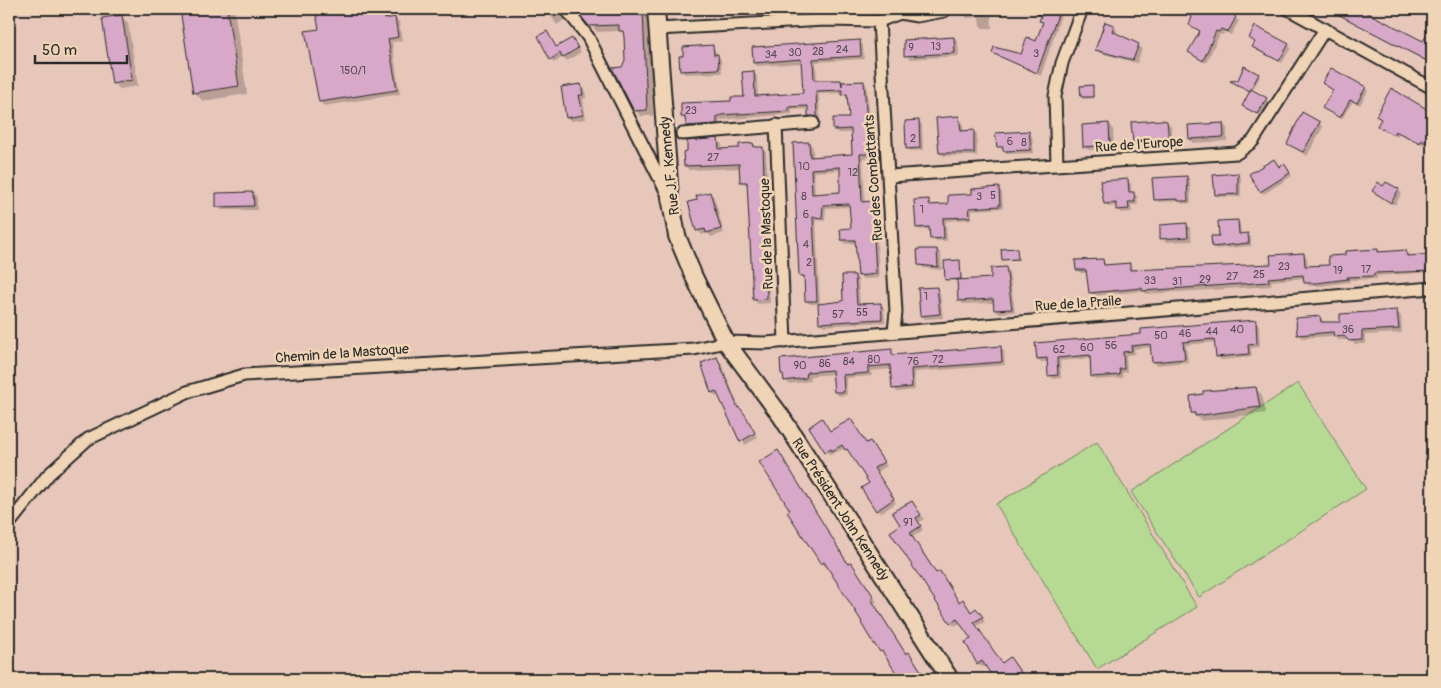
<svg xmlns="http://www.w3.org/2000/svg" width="1441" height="688" font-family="Pangolin,sans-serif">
  <rect width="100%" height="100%" fill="#e8c7bb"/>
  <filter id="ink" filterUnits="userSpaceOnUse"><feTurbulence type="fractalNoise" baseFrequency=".02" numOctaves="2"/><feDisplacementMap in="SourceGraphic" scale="10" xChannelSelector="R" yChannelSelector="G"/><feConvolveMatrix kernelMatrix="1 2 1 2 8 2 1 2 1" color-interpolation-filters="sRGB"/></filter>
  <g filter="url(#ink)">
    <g fill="#b6d993" stroke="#70825f">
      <path d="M 1298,383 L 1366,489 L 1199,597 L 1131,492 Z"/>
      <path d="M 1097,442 L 1197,607 L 1097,669 L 996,504 Z"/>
    </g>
    <g fill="#0003" fill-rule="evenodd">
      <path d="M 182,9 L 234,9 L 247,94 L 203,101 L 194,92 Z"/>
      <path d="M 317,9 L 386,9 L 388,19 L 395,18 L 399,22 L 402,41 L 392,42 L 400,94 L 324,106 L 320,102 L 320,30 Z"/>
      <path d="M 577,9 L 649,9 L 653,116 L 641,116 L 635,110 L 623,69 L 626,60 L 625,35 L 621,31 L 597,32 Z"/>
      <path d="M 963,9 L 991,9 L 992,28 L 983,28 L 980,25 L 979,17 L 967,18 L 964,14 Z"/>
      <path d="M 1039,9 L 1063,9 L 1041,76 L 993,52 L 1022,56 L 1037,42 L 1044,24 L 1041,20 L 1042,16 L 1038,12 Z"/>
      <path d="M 1174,9 L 1223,9 L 1239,21 L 1231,35 L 1225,32 L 1223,35 L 1220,34 L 1206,63 L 1189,52 L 1201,32 L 1190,25 L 1193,18 Z"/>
      <path d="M 1328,9 L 1358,9 L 1424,43 L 1428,36 L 1432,38 L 1431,64 Z"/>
      <path d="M 558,11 L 564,20 L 557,25 L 551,16 Z"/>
      <path d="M 121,16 L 128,23 L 138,86 L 120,89 L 113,83 Z"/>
      <path d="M 1114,26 L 1117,30 L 1116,34 L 1142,49 L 1137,63 L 1100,53 L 1096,49 Z"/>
      <path d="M 547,33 L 557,48 L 572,39 L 581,52 L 567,61 L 563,57 L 554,63 L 551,59 Z"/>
      <path d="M 954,38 L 958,42 L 959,56 L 910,59 L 906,55 Z"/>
      <path d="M 1250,38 L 1288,45 L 1291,48 L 1282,63 L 1256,50 L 1254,47 L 1256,42 Z"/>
      <path d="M 860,42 L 863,45 L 864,59 L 816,62 L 817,81 L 864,82 L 867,86 L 872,157 L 863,158 L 865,203 L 871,202 L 875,206 L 879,278 L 863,279 L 859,275 L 857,243 L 845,244 L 842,240 L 852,229 L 850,207 L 826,208 L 825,221 L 816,220 L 820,305 L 845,302 L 855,276 L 858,279 L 860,305 L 880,304 L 884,307 L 885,322 L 824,326 L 820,322 L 819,304 L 810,304 L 806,301 L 805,279 L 800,276 L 809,144 L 813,147 L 813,158 L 854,155 L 852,133 L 838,133 L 835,130 L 850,119 L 848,98 L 843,93 L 819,94 L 820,120 L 813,119 L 810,115 L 809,109 L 792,110 L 792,114 L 720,120 L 720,127 L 691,129 L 682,116 L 745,98 L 753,72 L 757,76 L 758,97 L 804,95 L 803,63 L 757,66 L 754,62 ZM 841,170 L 841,193 L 815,195 L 814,172 Z"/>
      <path d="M 713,47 L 721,60 L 722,73 L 685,74 L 681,70 Z"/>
      <path d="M 1244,68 L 1260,77 L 1252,91 L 1270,103 L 1261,117 L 1244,106 L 1251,92 L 1233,82 L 1239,81 Z"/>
      <path d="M 581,85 L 585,89 L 586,98 L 583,99 L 586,119 L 571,121 L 567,117 Z"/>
      <path d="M 1092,87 L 1094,98 L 1084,99 L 1082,97 Z"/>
      <path d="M 1365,88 L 1368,91 L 1360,105 L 1353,101 L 1342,119 L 1326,110 Z"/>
      <path d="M 1392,90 L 1432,112 L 1432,146 L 1425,143 L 1423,145 L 1399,133 L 1397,137 L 1379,126 L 1382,120 L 1377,116 Z"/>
      <path d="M 959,118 L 962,121 L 964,132 L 973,131 L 977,134 L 977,156 L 944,156 L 940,153 Z"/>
      <path d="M 919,121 L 922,125 L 923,150 L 911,151 L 907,148 Z"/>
      <path d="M 1167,122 L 1171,126 L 1172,144 L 1138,146 L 1134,142 Z"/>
      <path d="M 1319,123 L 1323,127 L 1307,156 L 1288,144 Z"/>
      <path d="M 1109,124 L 1113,128 L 1114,149 L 1088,150 L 1084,146 Z"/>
      <path d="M 1223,124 L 1227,128 L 1227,141 L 1194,143 L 1190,139 Z"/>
      <path d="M 1028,132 L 1032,136 L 1034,153 L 1008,154 L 998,146 Z"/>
      <path d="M 718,140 L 722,144 L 722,151 L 740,150 L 753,144 L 766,152 L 768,181 L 765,181 L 770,303 L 758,304 L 754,300 L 748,186 L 742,182 L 741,168 L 689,170 L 685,166 Z"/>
      <path d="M 1287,168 L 1292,176 L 1264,194 L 1261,191 Z"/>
      <path d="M 1237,174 L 1241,177 L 1241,197 L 1219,197 L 1216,194 Z"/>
      <path d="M 1187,177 L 1190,180 L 1191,203 L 1182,204 L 1180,201 L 1159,202 L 1155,199 Z"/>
      <path d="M 1127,181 L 1131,184 L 1131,193 L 1137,196 L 1138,205 L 1131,205 L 1132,212 L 1121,213 L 1117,206 L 1109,207 L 1105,203 Z"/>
      <path d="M 1384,187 L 1398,190 L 1402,193 L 1395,205 L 1374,191 Z"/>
      <path d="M 998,189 L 1002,192 L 1003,208 L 972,210 L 972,219 L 946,221 L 947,241 L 934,241 L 931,238 L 930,229 L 920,230 L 917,227 L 928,201 L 931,206 L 950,205 L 973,195 Z"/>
      <path d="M 253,193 L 257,197 L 257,210 L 221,210 L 217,206 Z"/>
      <path d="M 710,193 L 714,197 L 724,233 L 711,237 L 708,233 L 702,235 L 698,231 L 699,200 Z"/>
      <path d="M 1427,194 L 1432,196 L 1432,215 L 1431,213 Z"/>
      <path d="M 1237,221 L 1240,224 L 1241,235 L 1248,235 L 1251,237 L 1251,246 L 1216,249 L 1214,247 L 1220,237 Z"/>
      <path d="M 1186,224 L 1190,228 L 1192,241 L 1166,242 L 1162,238 Z"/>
      <path d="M 937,250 L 941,254 L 942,270 L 923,268 L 919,264 Z"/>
      <path d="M 1016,250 L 1019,260 L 1003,260 Z"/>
      <path d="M 1406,251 L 1409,257 L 1432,255 L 1432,272 L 1377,276 L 1377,279 L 1350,280 L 1350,282 L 1321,286 L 1309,286 L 1305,278 L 1271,281 L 1272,286 L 1147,294 L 1143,291 L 1093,296 L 1090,292 L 1088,273 L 1081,273 L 1077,270 L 1103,260 L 1106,266 L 1129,264 L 1133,271 L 1272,265 L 1304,254 L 1307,258 L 1308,268 L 1331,266 L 1346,256 L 1346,252 Z"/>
      <path d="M 959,261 L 962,281 L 993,279 L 1006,268 L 1009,272 L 1015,312 L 998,313 L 995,310 L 994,303 L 963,304 L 960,301 L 958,281 L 946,280 Z"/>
      <path d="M 937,288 L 940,292 L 943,318 L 925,319 L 921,315 Z"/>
      <path d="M 1397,312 L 1401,316 L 1402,333 L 1365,335 L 1365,344 L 1355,344 L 1349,340 L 1339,340 L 1335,336 L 1302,338 L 1298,334 L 1320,317 L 1324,323 L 1341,323 Z"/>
      <path d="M 1255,322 L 1259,325 L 1260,347 L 1251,348 L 1252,357 L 1221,360 L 1217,356 L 1216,342 L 1186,345 L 1188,362 L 1156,365 L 1153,361 L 1152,347 L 1134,349 L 1135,354 L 1126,355 L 1127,372 L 1122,373 L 1123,378 L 1096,380 L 1092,376 L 1092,358 L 1060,361 L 1061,378 L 1053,379 L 1050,375 L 1049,362 L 1041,362 L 1038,359 L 1142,336 Z"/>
      <path d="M 1000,347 L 1004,351 L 1005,365 L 914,372 L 915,390 L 897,392 L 894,388 L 891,369 L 871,371 L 872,376 L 846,378 L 847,395 L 839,396 L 835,392 L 834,374 L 810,376 L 810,381 L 789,384 L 785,380 L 782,360 L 892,351 L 895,356 Z"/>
      <path d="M 717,358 L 721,362 L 740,410 L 758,438 L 745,445 L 719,395 L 716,397 L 712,393 Z"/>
      <path d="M 1256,389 L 1262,395 L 1266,413 L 1202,421 L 1192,413 Z"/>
      <path d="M 822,420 L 831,432 L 851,421 L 854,424 L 867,444 L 870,443 L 874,446 L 887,466 L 877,472 L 896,503 L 881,513 L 877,510 L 871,483 L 850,452 L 845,448 L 830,455 L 826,451 Z"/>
      <path d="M 777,451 L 849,565 L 851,564 L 855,568 L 868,588 L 877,602 L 874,603 L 907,655 L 909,654 L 913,658 L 927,679 L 901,679 L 827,566 L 826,567 L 822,563 L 792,510 Z"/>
      <path d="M 912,502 L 924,519 L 918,523 L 923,530 L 913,537 L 937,574 L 939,572 L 943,576 L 960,603 L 963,601 L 972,613 L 980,614 L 985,622 L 976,626 L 1002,664 L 1014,662 L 1025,679 L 995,679 L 986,665 L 982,667 L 978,664 L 972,639 L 961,622 L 955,626 L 951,623 L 892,532 L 902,525 Z"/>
    </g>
    <g fill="#d8a8c8" stroke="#2b2b2b" fill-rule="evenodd">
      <path d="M 180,9 L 227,9 L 239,86 L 193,93 Z"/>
      <path d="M 315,9 L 384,9 L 385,19 L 395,17 L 398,37 L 388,39 L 397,90 L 319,102 L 305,31 L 319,29 Z"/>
      <path d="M 575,9 L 643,9 L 647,110 L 634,111 L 612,68 L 622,67 L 625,60 L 624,37 L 623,31 L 619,31 L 619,25 L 589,26 Z"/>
      <path d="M 1030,9 L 1060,9 L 1037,73 L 992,53 L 994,47 L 1021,54 L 1027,37 L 1036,41 L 1043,22 L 1039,21 L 1041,16 Z"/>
      <path d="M 1174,9 L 1227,9 L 1236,17 L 1228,32 L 1221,29 L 1219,32 L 1216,31 L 1203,61 L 1188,52 L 1200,31 L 1189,25 L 1192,17 Z"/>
      <path d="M 1328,9 L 1360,9 L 1423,41 L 1432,26 L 1432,51 L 1427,61 Z"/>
      <path d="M 122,15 L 132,80 L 112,84 L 102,18 Z"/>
      <path d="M 1105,22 L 1114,25 L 1112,31 L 1139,44 L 1133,60 L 1095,50 Z"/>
      <path d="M 1255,26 L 1289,44 L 1279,61 L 1252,47 L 1255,42 L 1249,38 Z"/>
      <path d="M 547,31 L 556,47 L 572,38 L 578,48 L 562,58 L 560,53 L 550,60 L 538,36 Z"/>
      <path d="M 954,37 L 955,53 L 904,56 L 904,40 Z"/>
      <path d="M 860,40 L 861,56 L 813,59 L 814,80 L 841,80 L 842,86 L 842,82 L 864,81 L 869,154 L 860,154 L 862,202 L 872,201 L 876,274 L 858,276 L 855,240 L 841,240 L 840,229 L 851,228 L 849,204 L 823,205 L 822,218 L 813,217 L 817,301 L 805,301 L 804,276 L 799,276 L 793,143 L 809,142 L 810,157 L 852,154 L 851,129 L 833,130 L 833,118 L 849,118 L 847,94 L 842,95 L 842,90 L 816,91 L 817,117 L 808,116 L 808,106 L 789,107 L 789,111 L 721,115 L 717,117 L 717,124 L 686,126 L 685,117 L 681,117 L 681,103 L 731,101 L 731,97 L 744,97 L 742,72 L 754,71 L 755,96 L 803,93 L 801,59 L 753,63 L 752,47 ZM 840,167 L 840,192 L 812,194 L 811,169 Z"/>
      <path d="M 713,45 L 714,55 L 718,54 L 719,69 L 680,71 L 679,56 L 683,56 L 683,47 Z"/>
      <path d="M 1244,66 L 1259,74 L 1250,91 L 1230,81 L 1238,80 Z"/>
      <path d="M 1331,68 L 1366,87 L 1357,103 L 1350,100 L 1340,118 L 1322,108 L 1333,90 L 1322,83 Z"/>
      <path d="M 581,84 L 583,95 L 579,95 L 583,115 L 566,118 L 561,87 Z"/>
      <path d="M 1093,85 L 1093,97 L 1081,97 L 1080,86 Z"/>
      <path d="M 1391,88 L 1432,112 L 1432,146 L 1421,140 L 1420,143 L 1395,131 L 1393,135 L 1377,126 L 1381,119 L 1376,116 Z"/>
      <path d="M 1251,89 L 1267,98 L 1257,114 L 1242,106 Z"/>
      <path d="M 1302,112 L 1320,122 L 1303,152 L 1287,144 Z"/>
      <path d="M 959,116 L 961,131 L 974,130 L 974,153 L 939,153 L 936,118 Z"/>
      <path d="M 919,120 L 920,148 L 906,149 L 905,121 Z"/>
      <path d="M 1162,120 L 1167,121 L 1169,141 L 1133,143 L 1131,122 Z"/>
      <path d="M 1109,123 L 1110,145 L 1083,147 L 1082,125 Z"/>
      <path d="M 1223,123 L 1224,137 L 1189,139 L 1188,125 Z"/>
      <path d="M 1029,131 L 1031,150 L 1003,151 L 1003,147 L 997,147 L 995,133 Z"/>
      <path d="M 718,138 L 719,149 L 739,148 L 739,144 L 753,143 L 754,147 L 763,147 L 764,177 L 762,177 L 767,299 L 753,300 L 747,182 L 740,182 L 739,164 L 684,166 L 683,152 L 687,151 L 687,141 Z"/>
      <path d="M 1274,159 L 1279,167 L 1284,163 L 1290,173 L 1260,192 L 1249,174 Z"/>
      <path d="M 1238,173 L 1238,194 L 1215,195 L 1213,175 Z"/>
      <path d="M 1187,176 L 1188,201 L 1178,201 L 1178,199 L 1154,200 L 1152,178 Z"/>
      <path d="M 1128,179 L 1129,192 L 1134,192 L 1135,202 L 1128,202 L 1129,209 L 1116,210 L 1116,203 L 1104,204 L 1100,181 Z"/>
      <path d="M 1378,182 L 1383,186 L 1386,182 L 1399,189 L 1391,203 L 1372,191 Z"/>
      <path d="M 999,187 L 1000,206 L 969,208 L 970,217 L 943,218 L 944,238 L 930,239 L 929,227 L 916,228 L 914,200 L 929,199 L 929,205 L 948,204 L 948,195 L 972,194 L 972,189 Z"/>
      <path d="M 253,192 L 254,206 L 216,207 L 216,193 Z"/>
      <path d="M 710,192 L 721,229 L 706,233 L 705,229 L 696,231 L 688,202 L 697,200 L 696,196 Z"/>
      <path d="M 1238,220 L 1239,234 L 1248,233 L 1249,243 L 1212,247 L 1211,236 L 1219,236 L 1218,221 Z"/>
      <path d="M 1187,223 L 1188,237 L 1160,239 L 1160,225 Z"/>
      <path d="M 1017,248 L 1018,259 L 1002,260 L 1001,249 Z"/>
      <path d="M 917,249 L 937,249 L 938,267 L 918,265 Z"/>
      <path d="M 1378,249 L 1378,252 L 1406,250 L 1407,256 L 1432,254 L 1432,271 L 1374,273 L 1374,276 L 1347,277 L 1348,279 L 1317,283 L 1304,283 L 1303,275 L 1268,278 L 1269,282 L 1142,291 L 1142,288 L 1089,293 L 1086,270 L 1076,270 L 1075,260 L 1103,259 L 1104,265 L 1130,263 L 1130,270 L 1271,264 L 1270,255 L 1304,253 L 1305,266 L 1329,265 L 1328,256 L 1345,255 L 1345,251 Z"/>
      <path d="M 960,260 L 961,279 L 945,280 L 944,261 Z"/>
      <path d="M 1006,267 L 1012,309 L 994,310 L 993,299 L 958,301 L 957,280 L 991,278 L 991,268 Z"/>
      <path d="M 842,275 L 855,275 L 857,304 L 881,303 L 882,319 L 819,323 L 818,304 L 843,301 Z"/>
      <path d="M 937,287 L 940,314 L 920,316 L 918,288 Z"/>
      <path d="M 1397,310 L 1399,329 L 1362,331 L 1362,340 L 1349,341 L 1344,336 L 1334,337 L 1333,332 L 1297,335 L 1296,318 L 1320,316 L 1321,322 L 1340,322 L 1340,314 Z"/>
      <path d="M 1256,320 L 1257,344 L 1248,345 L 1249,354 L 1216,357 L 1214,339 L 1192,341 L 1183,342 L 1185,359 L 1152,362 L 1150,344 L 1131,346 L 1132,351 L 1123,352 L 1124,369 L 1119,369 L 1120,375 L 1091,377 L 1090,355 L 1057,358 L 1058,375 L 1048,376 L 1047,358 L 1037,359 L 1035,343 L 1141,334 L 1141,329 Z"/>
      <path d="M 1001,346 L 1002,362 L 911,369 L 912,387 L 892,389 L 890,365 L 868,367 L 868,373 L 843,375 L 844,392 L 834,392 L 832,370 L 807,372 L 806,378 L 784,381 L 783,374 L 781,374 L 780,359 L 892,349 L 892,355 Z"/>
      <path d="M 717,357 L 738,408 L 740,408 L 746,416 L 755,433 L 740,442 L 716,391 L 711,393 L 701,363 Z"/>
      <path d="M 1256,387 L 1260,407 L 1195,416 L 1195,413 L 1191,413 L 1190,396 L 1203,394 L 1203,391 Z"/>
      <path d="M 822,418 L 830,431 L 851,419 L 866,443 L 870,441 L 884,462 L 874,468 L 894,499 L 876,511 L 861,488 L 869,483 L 847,449 L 845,450 L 842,445 L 832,451 L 831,449 L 825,452 L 809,427 Z"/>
      <path d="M 778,450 L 848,564 L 851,562 L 864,582 L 874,597 L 871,599 L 906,654 L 909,652 L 926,679 L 900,679 L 882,651 L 880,652 L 870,638 L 861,623 L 862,622 L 824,562 L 821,564 L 787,512 L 790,510 L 759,462 Z"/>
      <path d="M 912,501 L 921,515 L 916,518 L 921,526 L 910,533 L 936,573 L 940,571 L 959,602 L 963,599 L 971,612 L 976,608 L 983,617 L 974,622 L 1002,663 L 1010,657 L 1025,679 L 994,679 L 982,661 L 977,664 L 965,642 L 971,639 L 957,619 L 950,623 L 890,532 L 900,525 L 892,512 Z"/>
    </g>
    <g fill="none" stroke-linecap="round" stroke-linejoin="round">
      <defs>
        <g id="street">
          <path d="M 566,9 L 588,37 L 667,193"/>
          <path d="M 1288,9 L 1432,88"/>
          <path d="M 879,21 L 900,13 L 917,16 L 944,11 L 944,9"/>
          <path d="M 657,29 L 825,20 L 879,21 L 896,312 L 894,332"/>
          <path d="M 776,125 L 785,342"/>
          <path d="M 682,134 L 813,123"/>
          <path d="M 1057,165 L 1055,96 L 1062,63 L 1082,9"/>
          <path d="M 889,176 L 1237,153 L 1253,141 L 1325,29"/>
          <path d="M 9,524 L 48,475 L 88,439 L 187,392 L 244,375 L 694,349 L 726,342 L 766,343 L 1432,288"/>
        </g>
        <path id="secondary" d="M 656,9 L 670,197 L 677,236 L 694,277 L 726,342 L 781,416 L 950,679"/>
      </defs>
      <use href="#street" stroke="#2b2b2b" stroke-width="15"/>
      <use href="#secondary" stroke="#2b2b2b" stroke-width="20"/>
      <use href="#street" stroke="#efd4b6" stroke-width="11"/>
      <use href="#secondary" stroke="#efd4b6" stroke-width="16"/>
    </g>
  </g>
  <g text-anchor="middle" stroke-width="5" stroke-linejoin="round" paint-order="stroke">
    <g font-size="11" fill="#564a52">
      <text x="936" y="50">13</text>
      <text x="911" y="51">9</text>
      <text x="842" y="53">24</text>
      <text x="818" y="55">28</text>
      <text x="795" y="56">30</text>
      <text x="1036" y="57">3</text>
      <text x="771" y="58">34</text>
      <text x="353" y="74">150/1</text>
      <text x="691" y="114">23</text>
      <text x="913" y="142">2</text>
      <text x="1010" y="145">6</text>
      <text x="1024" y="146">8</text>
      <text x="713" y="161">27</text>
      <text x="804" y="170">10</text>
      <text x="853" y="176">12</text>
      <text x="993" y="199">5</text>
      <text x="804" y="200">8</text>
      <text x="979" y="200">3</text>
      <text x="922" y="213">1</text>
      <text x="806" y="218">6</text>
      <text x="806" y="248">4</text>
      <text x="809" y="266">2</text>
      <text x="1284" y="270">23</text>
      <text x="1366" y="273">17</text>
      <text x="1338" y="274">19</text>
      <text x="1259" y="278">25</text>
      <text x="1232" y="280">27</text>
      <text x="1205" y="283">29</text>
      <text x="1150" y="284">33</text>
      <text x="1177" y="285">31</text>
      <text x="926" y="300">1</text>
      <text x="862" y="316">55</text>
      <text x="838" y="318">57</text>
      <text x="1237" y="333">40</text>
      <text x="1348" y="333">36</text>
      <text x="1212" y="335">44</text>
      <text x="1185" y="337">46</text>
      <text x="1161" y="339">50</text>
      <text x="1111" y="349">56</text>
      <text x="1087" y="351">60</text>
      <text x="1059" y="353">62</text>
      <text x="874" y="363">80</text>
      <text x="938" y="363">72</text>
      <text x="849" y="365">84</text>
      <text x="913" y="365">76</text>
      <text x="825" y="367">86</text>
      <text x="800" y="369">90</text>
      <text x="908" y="526">91</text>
    </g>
    <g font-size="14" fill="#2b2b2b" stroke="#efd4b6">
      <text transform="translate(1139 144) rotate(-4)" y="5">Rue de l'Europe</text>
      <text transform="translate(669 166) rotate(-96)" y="5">Rue J.F. Kennedy</text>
      <text transform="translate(873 178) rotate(-94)" y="5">Rue des Combattants</text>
      <text transform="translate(766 234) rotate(-92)" y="5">Rue de la Mastoque</text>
      <text transform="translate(1078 303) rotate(-4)" y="5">Rue de la Praile</text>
      <text transform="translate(342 353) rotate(-4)" y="5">Chemin de la Mastoque</text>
      <text transform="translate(841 509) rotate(57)" y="5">Rue Président John Kennedy</text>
    </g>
  </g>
  <rect width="1441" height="688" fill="none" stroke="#efd4b6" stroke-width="30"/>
  <rect x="15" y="15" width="1411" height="658" fill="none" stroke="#2b2b2b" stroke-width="2" filter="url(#ink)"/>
  <path d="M35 55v8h92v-8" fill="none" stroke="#2b2b2b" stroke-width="2.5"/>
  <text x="42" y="55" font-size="15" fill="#2b2b2b" stroke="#efd4b6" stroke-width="4" paint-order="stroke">50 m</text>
</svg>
